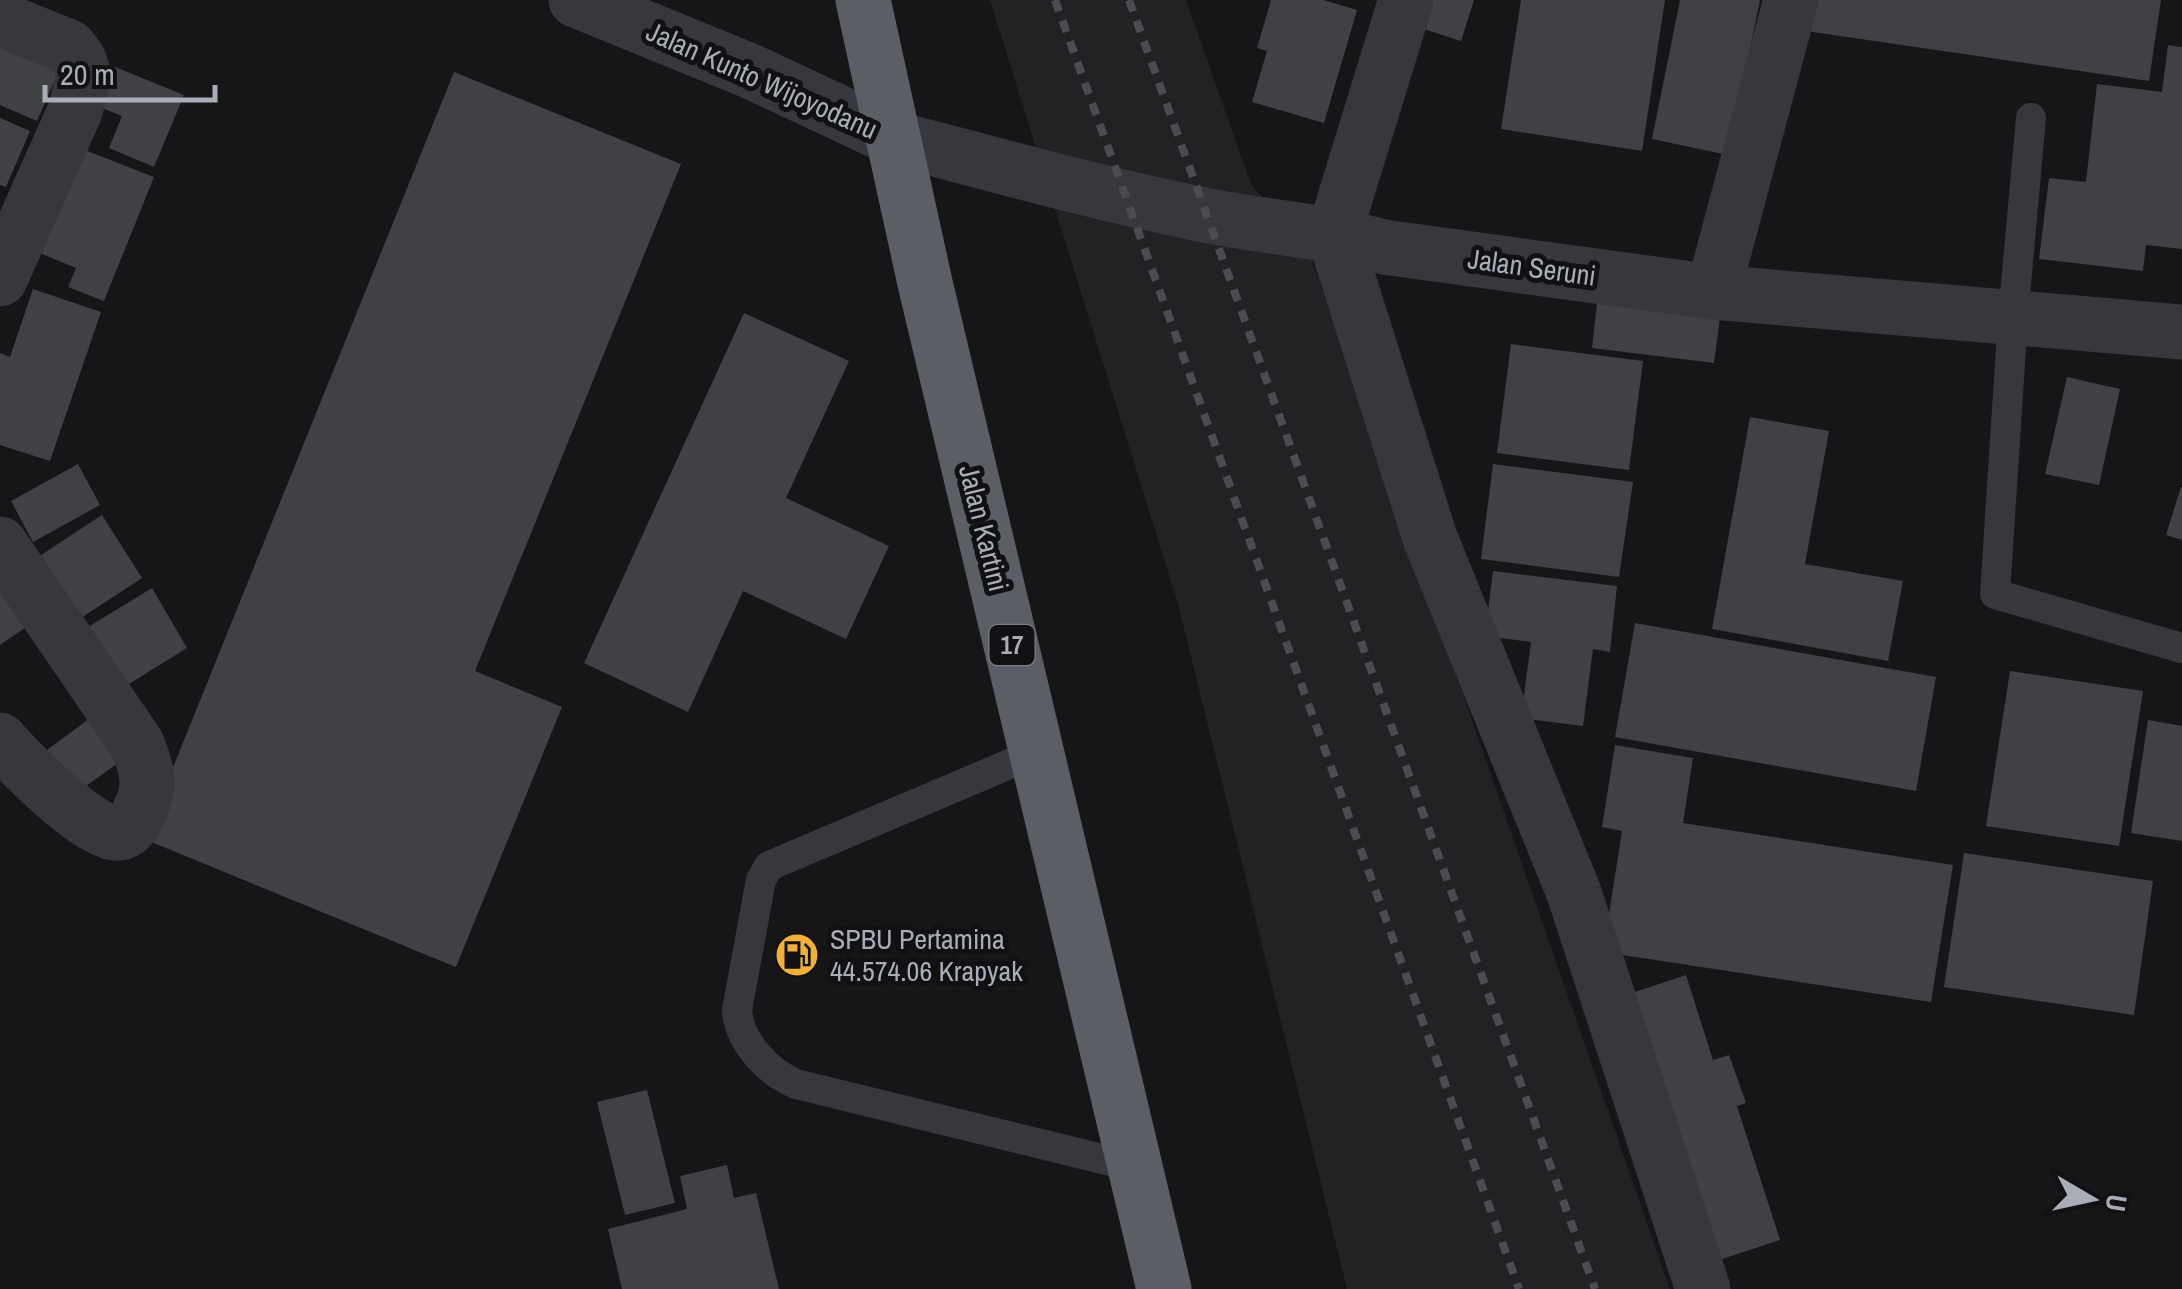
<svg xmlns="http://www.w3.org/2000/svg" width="2182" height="1289" font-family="'Archivo Narrow',sans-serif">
  <rect width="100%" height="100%" fill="#161618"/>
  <path fill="#222225" d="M 990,0 L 1186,0 L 1251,184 L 1310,255 L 1670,1289 L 1347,1289 L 1178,604 Z"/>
  <g fill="#404145">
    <path d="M 1271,0 L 1323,0 L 1357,10 L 1324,123 L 1252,102 L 1267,51 L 1257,48 Z"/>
    <path d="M 1410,0 L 1474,0 L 1461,41 L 1402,22 Z"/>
    <path d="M 1521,0 L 1665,0 L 1642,151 L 1501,129 Z"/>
    <path d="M 1680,0 L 1760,0 L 1728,155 L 1652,139 Z"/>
    <path d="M 1811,0 L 2161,0 L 2149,81 L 1806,31 Z"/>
    <path d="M 0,38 L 62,64 L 37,121 L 0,105 Z"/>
    <path d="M 2168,45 L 2182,47 L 2182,249 L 2146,245 L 2143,271 L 2039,259 L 2049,178 L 2086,182 L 2097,84 L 2162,92 Z"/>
    <path d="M 103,62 L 184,95 L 154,167 L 109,148 L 122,116 L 87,102 Z"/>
    <path d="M 454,72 L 681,164 L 475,671 L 562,707 L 456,967 L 144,839 Z"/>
    <path d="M 0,118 L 30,131 L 6,187 L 0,185 Z"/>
    <path d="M 72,145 L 154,177 L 104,301 L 68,287 L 76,268 L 30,249 Z"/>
    <path d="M 33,289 L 101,312 L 50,461 L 0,445 L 0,353 L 10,357 Z"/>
    <path d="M 1598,294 L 1721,310 L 1714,363 L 1592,348 Z"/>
    <path d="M 744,313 L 849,361 L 786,498 L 889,546 L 846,639 L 743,591 L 688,712 L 584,663 Z"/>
    <path d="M 1511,344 L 1643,361 L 1629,470 L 1497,453 Z"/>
    <path d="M 2067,377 L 2120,389 L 2099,485 L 2045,474 Z"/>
    <path d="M 1750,417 L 1829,431 L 1805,564 L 1903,581 L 1888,661 L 1712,629 Z"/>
    <path d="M 78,464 L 100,505 L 33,542 L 11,501 Z"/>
    <path d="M 1493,464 L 1633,482 L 1619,577 L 1481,559 Z"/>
    <path d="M 2181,487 L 2182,487 L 2182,540 L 2166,535 Z"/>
    <path d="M 102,515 L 142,578 L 81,618 L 41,555 Z"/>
    <path d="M 1493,571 L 1617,586 L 1610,652 L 1593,649 L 1583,726 L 1521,718 L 1531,642 L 1485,636 Z"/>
    <path d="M 0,575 L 32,623 L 0,645 Z"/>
    <path d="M 152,588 L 187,648 L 124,687 L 88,627 Z"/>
    <path d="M 1635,623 L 1936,677 L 1916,791 L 1615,737 Z"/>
    <path d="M 2010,671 L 2143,691 L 2119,846 L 1986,826 Z"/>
    <path d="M 93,716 L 124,759 L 76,793 L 47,750 Z"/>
    <path d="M 2148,720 L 2182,726 L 2182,841 L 2131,833 Z"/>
    <path d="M 1615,745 L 1693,758 L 1683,823 L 1953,865 L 1931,1002 L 1603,952 L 1622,831 L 1602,827 Z"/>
    <path d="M 1964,853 L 2153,881 L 2134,1015 L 1944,987 Z"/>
    <path d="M 1686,975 L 1713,1060 L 1729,1055 L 1746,1103 L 1737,1106 L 1780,1240 L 1707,1264 L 1620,997 Z"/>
    <path d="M 647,1090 L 675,1203 L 625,1215 L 597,1102 Z"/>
    <path d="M 727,1165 L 734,1198 L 756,1193 L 779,1289 L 622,1289 L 608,1229 L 687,1209 L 680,1176 Z"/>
  </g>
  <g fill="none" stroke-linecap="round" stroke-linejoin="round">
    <g stroke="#37383d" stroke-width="30">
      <path d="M 2031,118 L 2013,317 L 1995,594 L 2182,648"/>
      <path d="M 1038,752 L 769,866 L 761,880 L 737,1010 C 739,1042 768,1072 796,1084 L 1135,1167"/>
    </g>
    <g stroke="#37383d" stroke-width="55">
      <path d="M 1406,0 L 1334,234 L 1430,538 L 1574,893 L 1703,1289"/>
      <path d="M 0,19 L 69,47 L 79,60 L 84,76 L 75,111 L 0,279"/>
      <path d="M 893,138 C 997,165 1100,194 1204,215 C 1264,227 1325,231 1384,247 L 1713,292 L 2182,332"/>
      <path d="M 1713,292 L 1791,0"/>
      <path d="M 0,544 L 137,744 C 147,769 152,785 140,810 C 136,820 131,830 121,833 C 96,840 16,760 0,740"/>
    </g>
    <path stroke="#37383d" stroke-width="55" d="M 576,0 L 750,71 L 893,138"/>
    <path stroke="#5b5e65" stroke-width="55" d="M 863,0 L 925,283 L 1164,1289"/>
    <g stroke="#4a4c52" stroke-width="8" stroke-dasharray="12 10" stroke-linecap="butt">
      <path d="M 1055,0 L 1519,1289"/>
      <path d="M 1129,0 L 1595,1289"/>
    </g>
  </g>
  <defs>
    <symbol id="fuel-disc" viewBox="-11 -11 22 22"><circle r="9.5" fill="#f2b134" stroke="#111113"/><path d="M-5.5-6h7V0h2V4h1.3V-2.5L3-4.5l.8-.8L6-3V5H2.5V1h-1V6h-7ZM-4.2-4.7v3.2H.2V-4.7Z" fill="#111"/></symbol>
  </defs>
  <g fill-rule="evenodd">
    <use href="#fuel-disc" x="772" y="930" width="50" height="50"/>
  </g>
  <g text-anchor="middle" stroke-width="10" stroke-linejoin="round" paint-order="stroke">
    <rect fill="#111113" stroke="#7b7e86" stroke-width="2.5" x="989.5" y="625" width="45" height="40" rx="8"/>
    <g font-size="25" font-weight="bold" fill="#a8adb8">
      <text x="1012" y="654">17</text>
    </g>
    <g font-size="28" fill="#a8adb8" stroke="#111113">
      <text transform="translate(762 80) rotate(24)" y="10">Jalan Kunto Wijoyodanu</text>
      <text transform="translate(1532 267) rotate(8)" y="10">Jalan Seruni</text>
      <text transform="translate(984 528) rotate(76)" y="10">Jalan Kartini</text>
    </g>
    <g font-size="28" fill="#a8adb8" stroke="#111113" text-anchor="start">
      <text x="830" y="949">SPBU Pertamina<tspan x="830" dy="32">44.574.06 Krapyak</tspan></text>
    </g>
  </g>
  <g transform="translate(2092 1199) rotate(99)" stroke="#111113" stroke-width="8" paint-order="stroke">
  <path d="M0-8L18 38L0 25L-18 38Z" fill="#a8adb8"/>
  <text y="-15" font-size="28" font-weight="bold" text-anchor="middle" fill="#a8adb8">U</text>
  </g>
  <path d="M45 85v15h170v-15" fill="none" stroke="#a8adb8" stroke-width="5"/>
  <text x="60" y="85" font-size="30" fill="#a8adb8" stroke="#111113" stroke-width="8" paint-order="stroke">20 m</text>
</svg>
